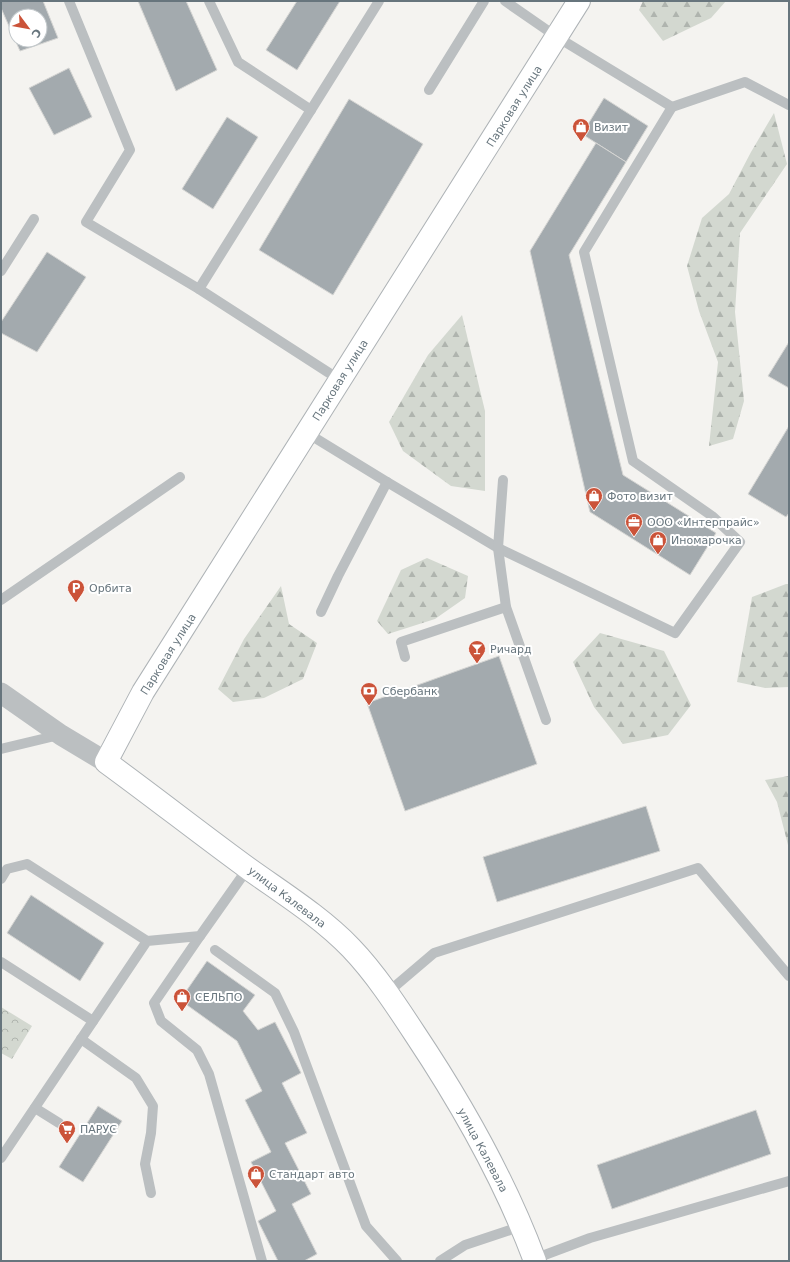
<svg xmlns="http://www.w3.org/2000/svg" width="790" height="1262" font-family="'DejaVu Sans',sans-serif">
  <defs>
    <pattern id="forest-firs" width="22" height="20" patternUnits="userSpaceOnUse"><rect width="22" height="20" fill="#d3d8d0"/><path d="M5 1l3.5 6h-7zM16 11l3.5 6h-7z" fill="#afb4ae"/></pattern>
    <pattern id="park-crowns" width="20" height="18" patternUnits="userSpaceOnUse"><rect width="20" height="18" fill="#d3d8d0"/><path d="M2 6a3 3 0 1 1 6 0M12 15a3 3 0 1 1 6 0" fill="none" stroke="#afb4ae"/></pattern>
  </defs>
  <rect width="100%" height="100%" fill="#f4f3f0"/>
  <g fill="url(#forest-firs)">
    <path d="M 643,1 L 726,1 L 711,18 L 663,41 L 639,10 Z"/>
    <path d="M 774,113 L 787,164 L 740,233 L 735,312 L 744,401 L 733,439 L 709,446 L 718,362 L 699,311 L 687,266 L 702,218 L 729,194 L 751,152 Z"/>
    <path d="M 462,315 L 485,411 L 485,491 L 451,486 L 403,451 L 389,422 L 428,355 Z"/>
    <path d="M 427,558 L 468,576 L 465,598 L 435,619 L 388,634 L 377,621 L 401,570 Z"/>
    <path d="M 786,584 L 789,584 L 789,687 L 765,688 L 737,682 L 752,597 Z"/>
    <path d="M 281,586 L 289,624 L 317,643 L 303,679 L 264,698 L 233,702 L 218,689 L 244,639 Z"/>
    <path d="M 600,633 L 664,651 L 691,705 L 668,735 L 623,744 L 594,707 L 573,662 Z"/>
    <path d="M 789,776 L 789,849 L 777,802 L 765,780 Z"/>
  </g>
  <path fill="url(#park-crowns)" d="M 1,1007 L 32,1026 L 12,1059 L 1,1053 Z"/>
  <g fill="#a3aaae" stroke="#d5d5d3" fill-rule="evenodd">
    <path d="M 1,1 L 43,1 L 58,38 L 20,51 L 1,8 ZM 16,16 L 40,16 L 40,40 L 16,40 Z"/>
    <path d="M 138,1 L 186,1 L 217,70 L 176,91 Z"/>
    <path d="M 297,1 L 340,1 L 297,70 L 266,50 Z"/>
    <path d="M 69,68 L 92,117 L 54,135 L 29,88 Z"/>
    <path d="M 604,98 L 648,126 L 626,162 L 582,134 Z"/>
    <path d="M 349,99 L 423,144 L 333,295 L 259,250 Z"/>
    <path d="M 227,117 L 258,137 L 213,209 L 182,189 Z"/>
    <path d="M 596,143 L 626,162 L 569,255 L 623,475 L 716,533 L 690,575 L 590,512 L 530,251 Z"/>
    <path d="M 47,252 L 86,277 L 37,352 L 1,333 L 1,322 Z"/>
    <path d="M 789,342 L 789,388 L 768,376 Z"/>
    <path d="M 789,426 L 789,513 L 786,517 L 748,494 Z"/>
    <path d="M 499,656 L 537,764 L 405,811 L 367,703 Z"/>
    <path d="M 646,806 L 660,851 L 497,902 L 483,857 Z"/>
    <path d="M 31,895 L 104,943 L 80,981 L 7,933 Z"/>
    <path d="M 207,961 L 255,995 L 243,1011 L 258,1030 L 275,1022 L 301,1073 L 282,1083 L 307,1133 L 285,1143 L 311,1194 L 292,1204 L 317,1254 L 304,1261 L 278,1261 L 258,1221 L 276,1211 L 251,1162 L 271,1152 L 245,1100 L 262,1091 L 237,1041 L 180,1000 Z"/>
    <path d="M 98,1106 L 122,1121 L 83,1182 L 59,1167 Z"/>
    <path d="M 756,1110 L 771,1154 L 612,1209 L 597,1165 Z"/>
  </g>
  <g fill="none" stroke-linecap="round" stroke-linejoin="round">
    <defs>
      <path id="secondary" d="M 535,1261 C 505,1180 463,1106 415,1034 C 396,1005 375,973 351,948 C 321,917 284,894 249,869 C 201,834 154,797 106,762 L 143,692 L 579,1"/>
    </defs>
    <use href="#secondary" stroke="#aeb3b6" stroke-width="24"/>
    <g stroke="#bbbfc1" stroke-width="10">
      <path d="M 69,1 L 130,150 L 86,222 L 199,289"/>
      <path d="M 209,1 L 238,62 L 311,110"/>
      <path d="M 429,90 L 484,1"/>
      <path d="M 672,107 L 745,82 L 789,105"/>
      <path d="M 1,271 L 34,219"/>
      <path d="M 340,380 L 199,289 L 379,1"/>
      <path d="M 307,433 L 387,482 L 498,548 L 675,633 L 740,542 L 712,516 L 633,461 L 584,252 L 672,107 L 557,37 L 505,1"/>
      <path d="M 503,480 L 498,548 L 506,607 L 546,720"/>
      <path d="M 1,600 L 180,477"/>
      <path d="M 321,612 L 338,576 L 387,482"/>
      <path d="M 405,657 L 401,642 L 506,607"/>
      <path d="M 1,749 L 59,735"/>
      <path d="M 1,879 L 7,869 L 27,864 L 147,941"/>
      <path d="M 200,936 L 154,1003 L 161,1021 L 197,1050 L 209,1074 L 262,1261"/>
      <path d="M 215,950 L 275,993 L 294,1032 L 366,1226 L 397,1261"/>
      <path d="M 1,962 L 93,1021"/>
      <path d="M 387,993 L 434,953 L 698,868 L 789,976"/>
      <path d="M 81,1039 L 136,1078 L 153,1106 L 151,1133 L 145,1164 L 151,1193"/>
      <path d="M 35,1108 L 59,1123"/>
      <path d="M 1,1158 L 147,941 L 200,936 L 248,868"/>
      <path d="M 534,1259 L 590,1238 L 789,1181"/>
      <path d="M 440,1261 L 465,1245 L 522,1226"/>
    </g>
    <path stroke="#bbbfc1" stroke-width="21" d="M 1,693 L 61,735 L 106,762"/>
    <use href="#secondary" stroke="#fff" stroke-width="22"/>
  </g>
  <defs>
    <symbol id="shop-pin" viewBox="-11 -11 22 30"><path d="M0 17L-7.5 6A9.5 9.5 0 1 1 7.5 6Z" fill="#cb5339" stroke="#fff"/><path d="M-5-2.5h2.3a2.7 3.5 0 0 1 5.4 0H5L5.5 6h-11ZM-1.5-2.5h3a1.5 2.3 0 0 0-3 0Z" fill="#fff"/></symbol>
    <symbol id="office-pin" viewBox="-11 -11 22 30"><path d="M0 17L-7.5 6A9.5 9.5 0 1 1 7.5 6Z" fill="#cb5339" stroke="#fff"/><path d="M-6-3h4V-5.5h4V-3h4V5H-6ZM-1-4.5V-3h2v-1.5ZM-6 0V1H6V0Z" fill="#fff"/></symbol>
    <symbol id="parking-pin" viewBox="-11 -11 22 30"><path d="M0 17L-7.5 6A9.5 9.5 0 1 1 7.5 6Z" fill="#cb5339" stroke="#fff"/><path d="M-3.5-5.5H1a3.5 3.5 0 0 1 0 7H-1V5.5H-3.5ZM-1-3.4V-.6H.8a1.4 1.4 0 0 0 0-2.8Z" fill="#fff"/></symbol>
    <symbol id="bar-pin" viewBox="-11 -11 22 30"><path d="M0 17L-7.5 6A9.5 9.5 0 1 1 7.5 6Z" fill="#cb5339" stroke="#fff"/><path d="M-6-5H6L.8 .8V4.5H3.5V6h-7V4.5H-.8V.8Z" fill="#fff"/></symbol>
    <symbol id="bank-pin" viewBox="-11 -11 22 30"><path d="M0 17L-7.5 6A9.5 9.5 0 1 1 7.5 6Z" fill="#cb5339" stroke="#fff"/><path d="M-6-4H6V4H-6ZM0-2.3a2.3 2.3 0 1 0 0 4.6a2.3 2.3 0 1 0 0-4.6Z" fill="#fff"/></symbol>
    <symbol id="supermarket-pin" viewBox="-11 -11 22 30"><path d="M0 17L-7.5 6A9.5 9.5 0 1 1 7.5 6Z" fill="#cb5339" stroke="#fff"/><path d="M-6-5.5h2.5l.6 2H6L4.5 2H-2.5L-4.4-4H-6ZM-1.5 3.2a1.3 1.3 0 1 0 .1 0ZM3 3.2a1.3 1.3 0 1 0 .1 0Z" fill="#fff"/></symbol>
  </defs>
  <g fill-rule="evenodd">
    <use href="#shop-pin" x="571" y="117" width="20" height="27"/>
    <use href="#shop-pin" x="584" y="486" width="20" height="27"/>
    <use href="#office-pin" x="624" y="512" width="20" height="27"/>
    <use href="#shop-pin" x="648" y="530" width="20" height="27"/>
    <use href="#parking-pin" x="66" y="578" width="20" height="27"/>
    <use href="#bar-pin" x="467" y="639" width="20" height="27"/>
    <use href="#bank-pin" x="359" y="681" width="20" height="27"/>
    <use href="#shop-pin" x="172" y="987" width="20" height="27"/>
    <use href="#supermarket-pin" x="57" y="1119" width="20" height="27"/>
    <use href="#shop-pin" x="246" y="1164" width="20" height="27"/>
  </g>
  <g text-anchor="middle" stroke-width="4" stroke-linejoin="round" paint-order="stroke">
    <g font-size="11" fill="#67757d" stroke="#fff">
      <text transform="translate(514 106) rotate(-58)" y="4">Парковая улица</text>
      <text transform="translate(340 380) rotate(-58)" y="4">Парковая улица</text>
      <text transform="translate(168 654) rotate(-58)" y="4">Парковая улица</text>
      <text transform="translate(287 897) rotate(37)" y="4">улица Калевала</text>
      <text transform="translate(483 1150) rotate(62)" y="4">улица Калевала</text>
    </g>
    <g font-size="11" fill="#67757d" stroke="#fff" text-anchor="start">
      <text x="594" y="131">Визит</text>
      <text x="607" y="500">Фото визит</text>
      <text x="647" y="526">ООО «Интерпрайс»</text>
      <text x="671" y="544">Иномарочка</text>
      <text x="89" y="592">Орбита</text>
      <text x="490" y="653">Ричард</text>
      <text x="382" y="695">Сбербанк</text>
      <text x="195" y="1001">СЕЛЬПО</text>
      <text x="80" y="1133">ПАРУС</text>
      <text x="269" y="1178">Стандарт авто</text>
    </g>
  </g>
  <rect width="790" height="1262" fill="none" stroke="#67757d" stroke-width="4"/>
  <g transform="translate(28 28) rotate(122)"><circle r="19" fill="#ffffff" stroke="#c2c8cb"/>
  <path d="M0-3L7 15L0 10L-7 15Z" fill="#cb5339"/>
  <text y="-6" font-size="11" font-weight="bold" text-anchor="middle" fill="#67757d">С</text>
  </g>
</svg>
